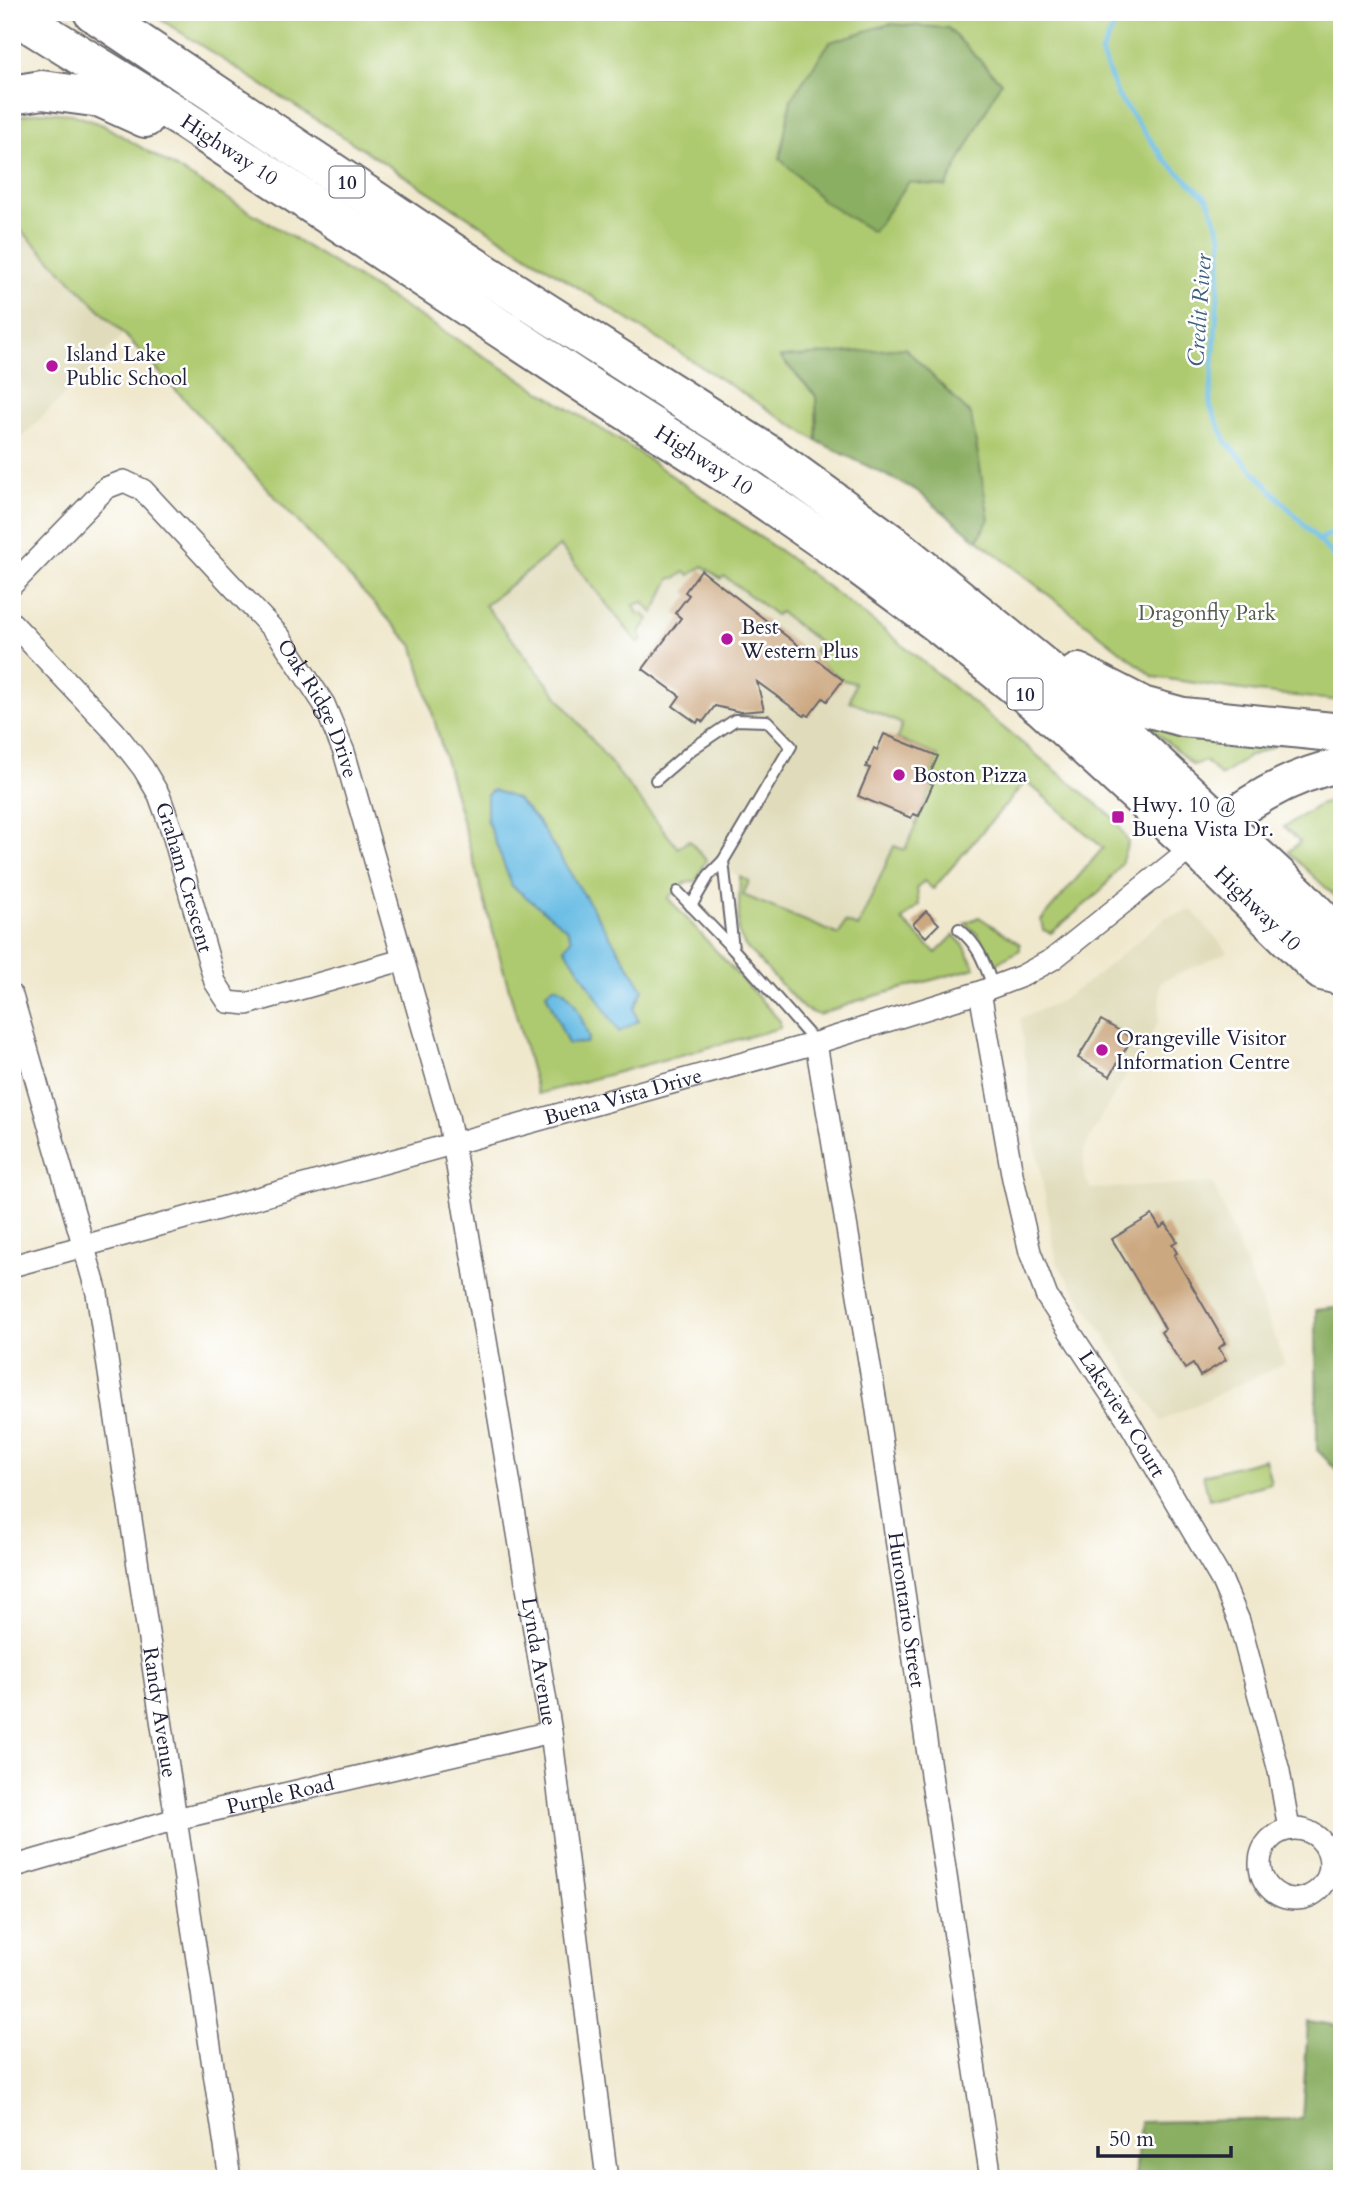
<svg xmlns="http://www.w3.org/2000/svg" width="1354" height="2191" font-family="Cardo,serif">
  <rect width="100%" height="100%" fill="#fff"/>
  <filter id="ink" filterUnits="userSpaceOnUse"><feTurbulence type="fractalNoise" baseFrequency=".0143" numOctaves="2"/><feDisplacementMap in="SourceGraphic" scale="14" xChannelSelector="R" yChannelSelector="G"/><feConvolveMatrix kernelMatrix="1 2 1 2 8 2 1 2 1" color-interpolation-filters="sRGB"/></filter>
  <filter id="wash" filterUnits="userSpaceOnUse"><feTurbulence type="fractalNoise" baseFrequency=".00686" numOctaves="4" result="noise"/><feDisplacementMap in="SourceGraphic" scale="28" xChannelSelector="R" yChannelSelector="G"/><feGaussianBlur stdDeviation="1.57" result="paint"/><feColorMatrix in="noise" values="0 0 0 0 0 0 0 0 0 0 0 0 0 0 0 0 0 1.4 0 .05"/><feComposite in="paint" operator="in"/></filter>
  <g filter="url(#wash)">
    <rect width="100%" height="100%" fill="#f0e8cd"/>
    <g fill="#e0dcbb">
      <path d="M 12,221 L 124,334 L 12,448 Z"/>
      <path d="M 567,540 L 669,540 L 835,634 L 856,683 L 850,701 L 902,724 L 898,739 L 938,756 L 928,782 L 933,784 L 904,850 L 893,846 L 858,927 L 839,935 L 743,894 L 748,881 L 706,860 L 689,840 L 679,848 L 485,605 Z"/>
      <path d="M 1192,910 L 1228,952 L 1160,982 L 1159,1021 L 1101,1117 L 1084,1150 L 1084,1175 L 1091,1189 L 1213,1183 L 1285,1363 L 1161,1421 L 1057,1263 L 1036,1146 L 1020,1018 L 1061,1001 L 1097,975 L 1166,917 Z"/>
    </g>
    <g fill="#aeca70" stroke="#687656" stroke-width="2" fill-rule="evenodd">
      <path d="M 149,12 L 1342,12 L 1342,701 L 1256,692 L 1154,677 L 978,540 L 989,519 L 781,357 L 816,396 L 817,441 Z"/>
      <path d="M 41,112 L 72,114 L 103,125 L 274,226 L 632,448 L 787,556 L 883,629 L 1116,820 L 1128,842 L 1121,864 L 1101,891 L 1051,933 L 1043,930 L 1041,920 L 1103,848 L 1026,781 L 933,889 L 924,881 L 917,888 L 919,905 L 902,920 L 936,953 L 954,935 L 965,947 L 975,968 L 857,1001 L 819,1015 L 804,1009 L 745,946 L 738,932 L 740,877 L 749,881 L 743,895 L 839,935 L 845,922 L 858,927 L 894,846 L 905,850 L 933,784 L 927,781 L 938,756 L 897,739 L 902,724 L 850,701 L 855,683 L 843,680 L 816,660 L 819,656 L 814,651 L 820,643 L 780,612 L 776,615 L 724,576 L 721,579 L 703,566 L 690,575 L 685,572 L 676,578 L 671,578 C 663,590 661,601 653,613 L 643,602 L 634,605 L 638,614 L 643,614 L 649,619 L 640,632 L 642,639 L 638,643 L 560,546 L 485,605 L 678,848 L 689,840 L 706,860 L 696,881 L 685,883 L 668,898 L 780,1021 L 780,1028 L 538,1094 L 414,647 L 124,334 L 12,221 L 12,117 ZM 546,993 L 586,1043 L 568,1043 Z"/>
      <path d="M 1137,715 L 1285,741 L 1250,756 L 1221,776 L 1205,761 L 1193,765 Z"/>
      <path d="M 1342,798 L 1342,903 L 1288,852 L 1300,842 L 1284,827 L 1319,805 Z"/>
      <path d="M 979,917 L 1020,944 L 1020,950 L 995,964 L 978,935 L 965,923 Z"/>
      <path d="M 1265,1459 L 1271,1483 L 1209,1499 L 1203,1475 Z"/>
    </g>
    <g fill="#8aae62" stroke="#56684e" stroke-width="2">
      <path d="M 889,24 L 948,28 L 1001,82 L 946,187 L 909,182 L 873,232 L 823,201 L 780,159 L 791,99 L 830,42 Z"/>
      <path d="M 905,348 L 971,415 L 989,519 L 977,540 L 916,490 L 817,441 L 816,396 L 780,357 Z"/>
      <path d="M 1342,1307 L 1342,1475 L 1317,1450 L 1316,1310 Z"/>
      <path d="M 1308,2021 L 1342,2026 L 1342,2179 L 1135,2179 L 1140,2122 L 1302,2119 Z"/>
    </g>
    <g fill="#68bce4" stroke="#456f90" stroke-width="2">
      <path d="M 493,790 L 517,799 L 537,820 L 643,989 L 634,1009 L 638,1021 L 619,1032 L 565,948 L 571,939 L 567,929 L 512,886 L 487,820 L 487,795 Z"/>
      <path d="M 555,986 C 575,993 582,1020 589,1038 L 586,1043 L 568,1044 L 546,993 Z"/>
    </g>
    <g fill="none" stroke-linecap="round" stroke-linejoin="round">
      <g stroke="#68bce4" stroke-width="5">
        <path d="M 1121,12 L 1101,53 L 1118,96 L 1165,160 L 1208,199 L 1222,238 L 1210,406 L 1227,443 L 1342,565"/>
        <path d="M 1318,541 L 1342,527"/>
      </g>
    </g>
    <g id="blocks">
      <g fill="#cca881">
        <path d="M 701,570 L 843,680 L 827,701 L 823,698 L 809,716 L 806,714 L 804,716 L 757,682 L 764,710 L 740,712 L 715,706 L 703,722 L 699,719 L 697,723 L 673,706 L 680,696 L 643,669 L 681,618 L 675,613 L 689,595 L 685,592 Z"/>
        <path d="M 884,734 L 938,756 L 927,781 L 933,784 L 919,816 L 913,814 L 911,818 L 858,796 L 870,768 L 866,767 L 874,748 L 877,750 Z"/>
        <path d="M 926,911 L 939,924 L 926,937 L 913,924 Z"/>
        <path d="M 1101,1020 L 1132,1038 L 1110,1076 L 1078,1058 Z"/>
        <path d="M 1152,1215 L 1160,1228 L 1166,1224 L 1177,1241 L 1172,1244 L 1177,1253 L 1174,1255 L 1225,1343 L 1219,1348 L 1226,1360 L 1200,1376 L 1193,1364 L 1185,1369 L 1161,1332 L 1165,1329 L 1157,1314 L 1112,1239 Z"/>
      </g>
    </g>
  </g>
  <g filter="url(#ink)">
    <use href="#blocks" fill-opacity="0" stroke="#6a676e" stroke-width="2"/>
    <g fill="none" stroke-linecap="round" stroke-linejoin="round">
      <defs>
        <g id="lane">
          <path d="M 656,780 L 692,749 L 735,720 L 767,721 L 791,746 L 723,861 L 733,949"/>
          <path d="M 678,892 L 733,949 L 816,1043"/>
          <path d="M 691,906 L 709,875 L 723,861"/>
          <path d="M 959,929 C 980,947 984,962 993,987"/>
        </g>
        <g id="street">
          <path id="s1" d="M 12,585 L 106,488 L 124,481 L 143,490 L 280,637 L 324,704 L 344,752 L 448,1116 L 457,1166 L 551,1732 L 607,2179"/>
          <path id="s2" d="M 12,623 L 115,732 L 143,768 L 159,795 L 172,831 L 215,982 L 228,1002 L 247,1004 L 402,960"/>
          <path id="s3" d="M 980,992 L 1013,1179 L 1030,1252 L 1047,1297 L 1126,1417 L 1222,1581 L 1239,1621 L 1279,1771 L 1289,1829"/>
          <path id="s4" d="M 12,996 L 97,1293 L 230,2179"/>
          <path id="s5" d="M 816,1043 L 875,1397 L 991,2179"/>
          <path id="s6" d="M 12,1266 L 816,1043 L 980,992 L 1022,976 L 1053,959 L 1194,846"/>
          <circle cx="1295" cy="1864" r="35"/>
          <path id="s7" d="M 12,1867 L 176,1819 L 551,1732"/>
        </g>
        <path id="primary" d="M 1200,840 C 1241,806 1288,775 1342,765"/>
        <g id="highway">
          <path d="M 93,12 L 456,255 L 774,458 L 892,544 L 1110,721 L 1299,896 L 1342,941"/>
          <path id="s8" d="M 12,13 L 183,119 L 594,390 L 739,482 L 845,555 L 936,622 L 1042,707 L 1194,846 L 1322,971 L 1342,976"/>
          <path d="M 12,95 L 42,90 L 101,98 L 145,118"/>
          <path d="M 1078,673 L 1142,706 L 1183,717 L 1342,733"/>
        </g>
      </defs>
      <use href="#lane" stroke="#6a676e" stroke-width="14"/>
      <use href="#street" stroke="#6a676e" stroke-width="24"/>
      <use href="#primary" stroke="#6a676e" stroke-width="37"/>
      <use href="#highway" stroke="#6a676e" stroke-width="42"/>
      <use href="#lane" stroke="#fff" stroke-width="10"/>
      <use href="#street" stroke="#fff" stroke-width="21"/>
      <use href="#primary" stroke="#fff" stroke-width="33"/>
      <use href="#highway" stroke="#fff" stroke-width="38"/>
    </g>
  </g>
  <g fill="#b5179e" stroke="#fff" stroke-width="2.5">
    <circle cx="52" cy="366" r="7"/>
    <circle cx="727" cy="639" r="7"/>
    <circle cx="899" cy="775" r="7"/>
    <rect x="1111" y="810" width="14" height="14" rx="3.5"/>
    <circle cx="1102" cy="1050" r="7"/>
  </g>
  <g text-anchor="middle" stroke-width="5" stroke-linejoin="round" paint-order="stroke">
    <g fill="#fff" stroke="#646476" stroke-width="2">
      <rect x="329.5" y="166.5" width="35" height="31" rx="5"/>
      <rect x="1007.5" y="678.5" width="35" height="31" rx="5"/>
    </g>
    <g font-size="19" font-weight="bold" fill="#22223b">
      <text x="347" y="189">10</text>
      <text x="1025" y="701">10</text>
    </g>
    <g font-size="21" fill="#22223b" stroke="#fff">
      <text dy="7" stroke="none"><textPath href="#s8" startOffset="257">Highway 10</textPath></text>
      <text dy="7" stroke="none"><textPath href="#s8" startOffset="824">Highway 10</textPath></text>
      <text dy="7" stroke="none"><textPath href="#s1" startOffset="458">Oak Ridge Drive</textPath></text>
      <text dy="7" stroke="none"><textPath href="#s2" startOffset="313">Graham Crescent</textPath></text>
      <text dy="7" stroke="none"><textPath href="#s8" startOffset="1538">Highway 10</textPath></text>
      <text dy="7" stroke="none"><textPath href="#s6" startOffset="634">Buena Vista Drive</textPath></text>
      <text dy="7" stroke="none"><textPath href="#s3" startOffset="452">Lakeview Court</textPath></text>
      <text dy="7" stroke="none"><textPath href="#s5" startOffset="574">Hurontario Street</textPath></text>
      <text dy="7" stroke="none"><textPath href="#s1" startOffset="1440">Lynda Avenue</textPath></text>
      <text dy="7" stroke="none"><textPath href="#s4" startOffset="733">Randy Avenue</textPath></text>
      <text dy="7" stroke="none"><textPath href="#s7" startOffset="278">Purple Road</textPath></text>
    </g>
    <g font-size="21" fill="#22223b" stroke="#fff" text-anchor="start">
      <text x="66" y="361">Island Lake<tspan x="66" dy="24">Public School</tspan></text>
      <text x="741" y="634">Best<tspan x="741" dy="24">Western Plus</tspan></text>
      <text x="913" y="782">Boston Pizza</text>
      <text x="1132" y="812">Hwy. 10 @<tspan x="1132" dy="24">Buena Vista Dr.</tspan></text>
      <text x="1116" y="1045">Orangeville Visitor<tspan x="1116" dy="24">Information Centre</tspan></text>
    </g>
    <g font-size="21" fill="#535d4e" stroke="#fff">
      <text x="1207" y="620">Dragonfly Park</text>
    </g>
    <g font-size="23" font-style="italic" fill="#3e607f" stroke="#fff">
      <text transform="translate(1199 310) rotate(-86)" y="8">Credit River</text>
    </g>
  </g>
  <rect width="1354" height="2191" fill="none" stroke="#fff" stroke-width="42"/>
  <path d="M1098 2146v10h133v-10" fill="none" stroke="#22223b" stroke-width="3.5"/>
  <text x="1109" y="2146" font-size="21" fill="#22223b" stroke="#ffffff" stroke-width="5" paint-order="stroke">50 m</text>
</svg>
